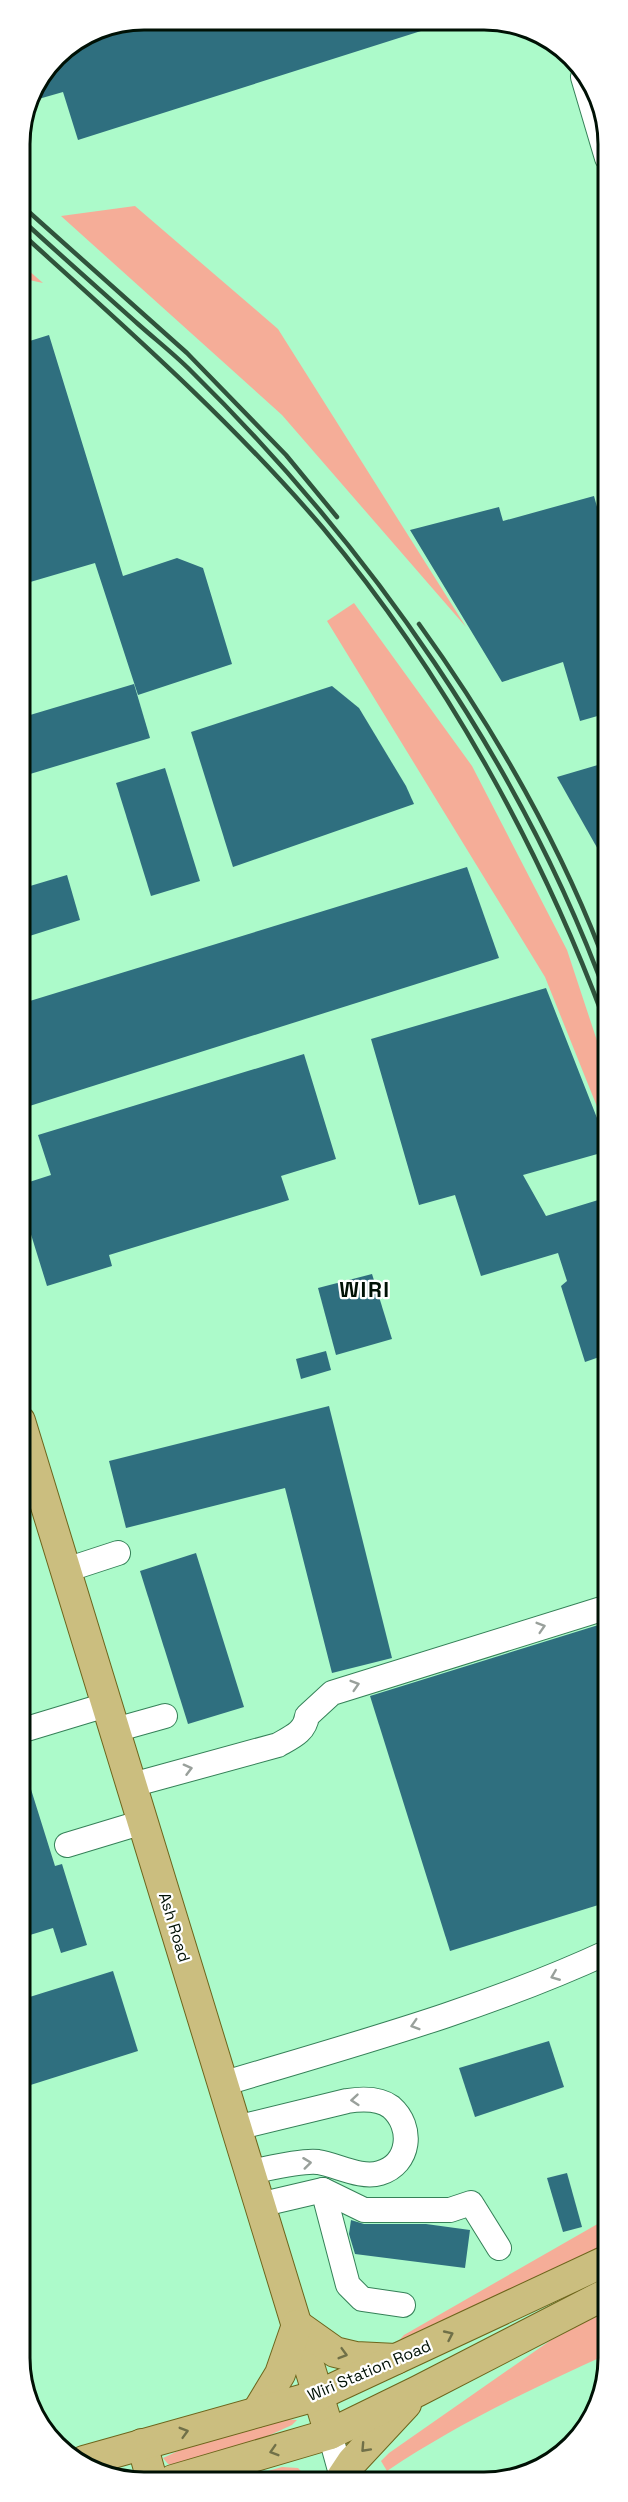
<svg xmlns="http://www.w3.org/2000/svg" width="628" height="2502" font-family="'Space Grotesk',sans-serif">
  <rect width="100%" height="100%" fill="#acfaca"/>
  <g fill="#f5ad98">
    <path d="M 135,206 L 278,329 L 466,627 L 282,415 L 61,216 Z"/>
    <path d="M 20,263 L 43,283 L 20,278 Z"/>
    <path d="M 354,603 L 472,766 L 567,950 L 608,1074 L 608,1134 L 545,977 L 327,621 Z"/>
    <path d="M 608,2218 L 608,2247 L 394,2346 L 404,2335 Z"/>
    <path d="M 608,2310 L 608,2354 C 531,2389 457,2424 387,2471 L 381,2461 L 389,2453 L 551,2340 Z"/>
    <path d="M 268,2418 L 297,2420 L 292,2425 L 246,2446 L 174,2465 L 168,2464 L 163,2458 L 206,2438 Z"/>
    <path d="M 282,2467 L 298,2468 L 310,2481 L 237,2480 Z"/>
  </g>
  <g fill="#2f6f7f">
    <path d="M 144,20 L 442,22 L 443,24 L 78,140 L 63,92 L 35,100 L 32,89 L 56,56 L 96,29 Z"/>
    <path d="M 49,335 L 123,576 L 177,558 L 203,568 L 232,664 L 138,695 L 95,563 L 20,585 L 20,344 Z"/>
    <path d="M 594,496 L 599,514 L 608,511 L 608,713 L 580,721 L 563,662 L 502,682 L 410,530 L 499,507 L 503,521 Z"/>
    <path d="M 134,684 L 150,738 L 20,777 L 20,718 Z"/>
    <path d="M 332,686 L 359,708 L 406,786 L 414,804 L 233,867 L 191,732 Z"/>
    <path d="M 608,762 L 608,867 L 557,777 Z"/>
    <path d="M 165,768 L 200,881 L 151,896 L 116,783 Z"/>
    <path d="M 467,867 L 499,958 L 20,1109 L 20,1004 Z"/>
    <path d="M 67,875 L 80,920 L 20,939 L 20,889 Z"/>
    <path d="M 546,988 L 608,1146 L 608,1151 L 523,1175 L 546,1216 L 608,1197 L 608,1354 L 585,1362 L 561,1286 L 567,1281 L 558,1253 L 481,1276 L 455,1195 L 419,1205 L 371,1039 Z"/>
    <path d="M 304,1054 L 336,1159 L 281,1176 L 289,1200 L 109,1255 L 112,1266 L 47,1286 L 20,1199 L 20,1185 L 51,1175 L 38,1135 Z"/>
    <path d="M 372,1274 L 392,1339 L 336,1355 L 318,1288 Z"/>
    <path d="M 326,1351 L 331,1370 L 301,1379 L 296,1359 Z"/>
    <path d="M 329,1406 L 392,1658 L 332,1673 L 285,1488 L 126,1528 L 109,1461 Z"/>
    <path d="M 196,1553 L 244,1707 L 188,1724 L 140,1571 Z"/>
    <path d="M 608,1622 L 608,1902 L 450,1951 L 370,1696 Z"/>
    <path d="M 20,1767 L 24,1767 L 55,1866 L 62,1864 L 87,1945 L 61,1953 L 53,1928 L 20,1938 Z"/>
    <path d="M 113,1971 L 138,2051 L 21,2088 L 20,2000 Z"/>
    <path d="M 549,2041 L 564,2087 L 475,2117 L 459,2068 Z"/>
    <path d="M 567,2173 L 582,2227 L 563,2232 L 547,2178 Z"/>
    <path d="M 351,2220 L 364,2224 L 426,2224 L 470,2230 L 465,2268 L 355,2254 L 349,2234 Z"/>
  </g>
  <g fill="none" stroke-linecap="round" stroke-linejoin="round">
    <defs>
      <g id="minor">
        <path d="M 583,77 L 607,158"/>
        <path d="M 66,1570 L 118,1553"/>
        <path d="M 115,1730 L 165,1716"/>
        <path d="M 20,1731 L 106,1705"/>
        <path d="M 132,1785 L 278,1745 C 292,1737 305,1732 307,1716 L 332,1693 L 608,1607"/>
        <path d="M 67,1845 L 143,1822"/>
        <path d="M 222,2084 C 352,2045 485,2009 608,1952"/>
        <path d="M 236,2128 L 347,2101 C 360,2099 379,2098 391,2107 C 414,2127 410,2164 380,2173 C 361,2179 337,2165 318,2162 C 302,2160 266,2169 249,2172"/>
        <path d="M 323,2190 L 348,2285 L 362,2299 L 403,2305"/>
        <path d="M 259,2205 L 323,2190 L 364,2210 L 450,2210 L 471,2203 L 499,2248"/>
        <path d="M 330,2434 L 343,2481"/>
      </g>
      <g id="major">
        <path d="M 20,1421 L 330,2434"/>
        <path d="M 297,2325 L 335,2352 L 356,2357 L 396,2359"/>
        <path d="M 257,2412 L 280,2374 L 297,2325"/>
        <path d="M 142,2444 L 152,2480"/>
        <path d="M 84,2461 L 319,2395 L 608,2260"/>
        <path d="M 342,2477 L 352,2462 L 406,2404"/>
        <path d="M 173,2480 L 330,2434 L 418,2391 L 608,2293"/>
      </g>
    </defs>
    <use href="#minor" stroke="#358158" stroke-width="26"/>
    <use href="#major" stroke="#6d651c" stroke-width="32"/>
    <use href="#minor" stroke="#fff" stroke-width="24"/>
    <use href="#major" stroke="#cbbe7f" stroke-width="30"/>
    <g stroke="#30533c" stroke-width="4.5">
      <path d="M 20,204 L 187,353 L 286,455 L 337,517"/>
      <path d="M 20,218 C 59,254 99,289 138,324 C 156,340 174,354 191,371 C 370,547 522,763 608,1000"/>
      <path d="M 20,232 C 125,327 231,420 323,528 C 445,674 543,852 608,1030"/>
      <path d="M 419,624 C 494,728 564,850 608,971"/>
    </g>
  </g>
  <defs><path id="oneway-chevron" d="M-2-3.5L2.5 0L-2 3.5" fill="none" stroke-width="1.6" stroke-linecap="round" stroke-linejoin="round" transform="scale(1.5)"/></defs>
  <g stroke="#99a09b">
    <use href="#oneway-chevron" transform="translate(541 1627) rotate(-17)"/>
    <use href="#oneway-chevron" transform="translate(355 1685) rotate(-17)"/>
    <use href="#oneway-chevron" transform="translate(188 1769) rotate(-15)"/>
    <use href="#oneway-chevron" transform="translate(555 1976) rotate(158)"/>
    <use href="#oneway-chevron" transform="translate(415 2025) rotate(163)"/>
    <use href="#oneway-chevron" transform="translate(355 2100) rotate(175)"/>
    <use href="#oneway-chevron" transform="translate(307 2163) rotate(-7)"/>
  </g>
  <g stroke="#707048">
    <use href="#oneway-chevron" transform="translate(449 2335) rotate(-25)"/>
    <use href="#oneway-chevron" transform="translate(343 2354) rotate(16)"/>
    <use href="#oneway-chevron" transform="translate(184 2432) rotate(-16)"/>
    <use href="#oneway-chevron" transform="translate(365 2448) rotate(133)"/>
    <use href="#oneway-chevron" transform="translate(274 2451) rotate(163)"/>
  </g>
  <g text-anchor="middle" stroke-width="4.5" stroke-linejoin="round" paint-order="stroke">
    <g font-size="16" fill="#001105" stroke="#fff">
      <text transform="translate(175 1927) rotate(73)" y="6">Ash Road</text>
      <text transform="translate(369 2370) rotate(-23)" y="6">Wiri Station Road</text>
    </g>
    <g font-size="22" font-weight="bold" letter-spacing="1.5" fill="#001105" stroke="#fff">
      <text x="365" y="1297">WIRI</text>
    </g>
  </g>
  <path d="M0 0H628V2502H0ZM144 30H484A114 114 0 0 1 598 144V2358A114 114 0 0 1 484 2472H144A114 114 0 0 1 30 2358V144A114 114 0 0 1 144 30Z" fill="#fff" fill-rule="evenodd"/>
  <path fill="none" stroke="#001105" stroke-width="3" d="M144 30H484A114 114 0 0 1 598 144V2358A114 114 0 0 1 484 2472H144A114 114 0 0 1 30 2358V144A114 114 0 0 1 144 30Z"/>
</svg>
